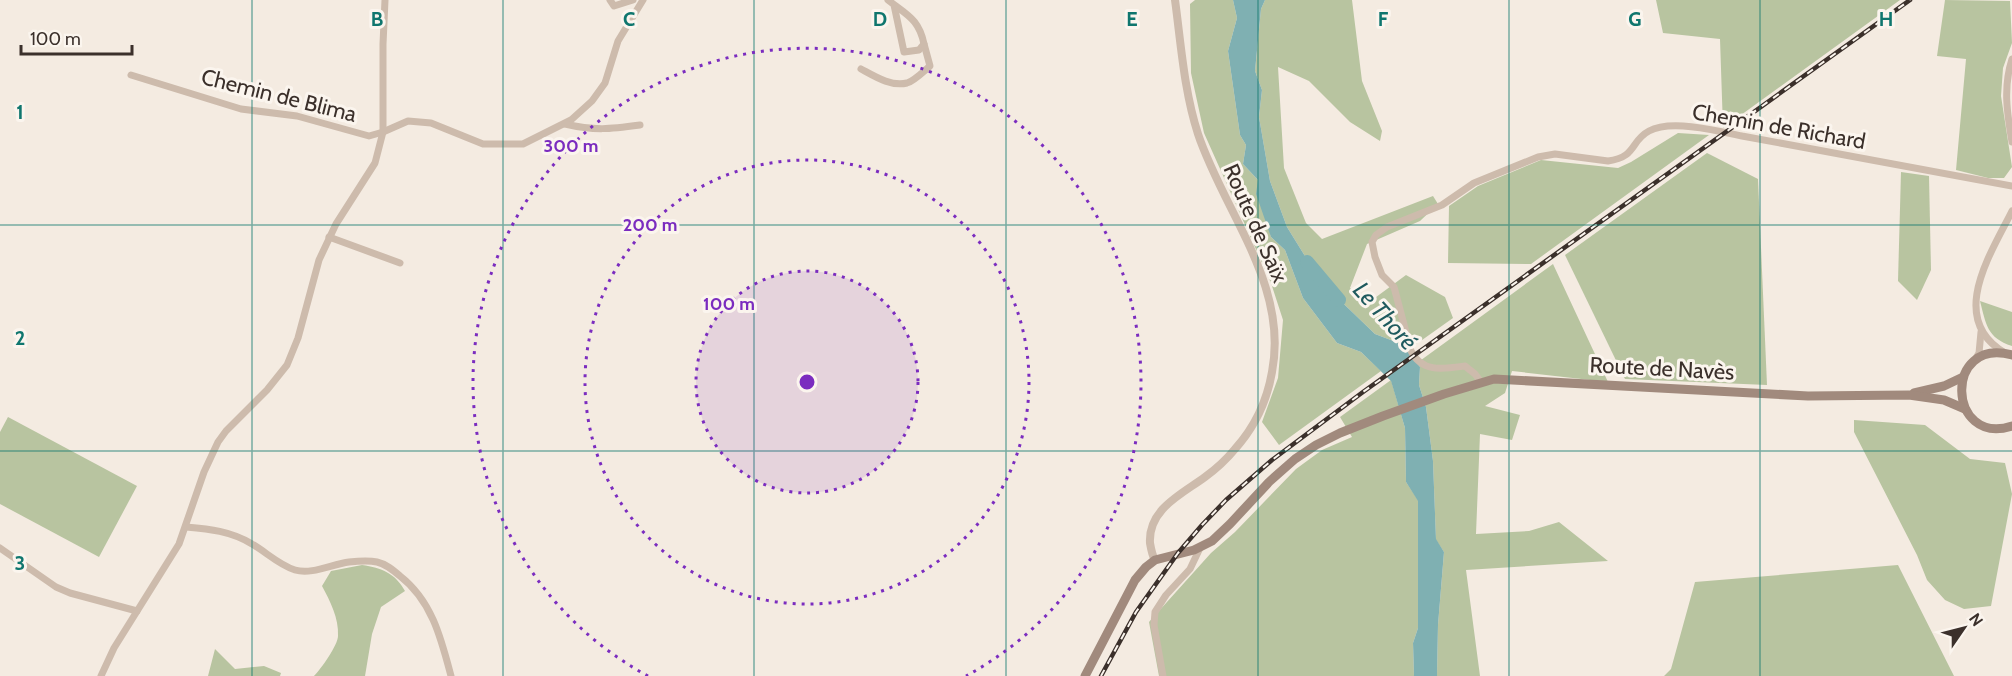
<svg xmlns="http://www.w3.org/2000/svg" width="2012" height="676" font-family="Cabin,sans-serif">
  <rect width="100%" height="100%" fill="#f4ebe1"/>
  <g fill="#b8c4a0">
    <path d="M 1195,0 L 1233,0 L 1237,18 L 1228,51 L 1240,135 L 1246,145 L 1243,164 L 1258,180 L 1271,237 L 1285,250 L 1303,298 L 1337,343 L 1361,352 L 1381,371 L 1279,445 L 1262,422 L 1278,378 L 1283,320 L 1271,283 L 1204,133 L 1191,73 L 1190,4 Z"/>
    <path d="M 1265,0 L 1352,0 L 1362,81 L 1382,131 L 1380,141 L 1350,122 L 1309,81 L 1278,67 L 1284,168 L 1306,223 L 1322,239 L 1433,196 L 1438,204 L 1420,221 L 1367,244 L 1350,288 L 1368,303 L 1406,275 L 1445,297 L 1453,318 L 1408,350 L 1404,345 L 1375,334 L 1321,282 L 1287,227 L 1270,181 L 1259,117 L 1262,90 L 1255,71 L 1261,9 Z"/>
    <path d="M 1656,0 L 1900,0 L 1723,128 L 1720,39 L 1663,33 Z"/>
    <path d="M 1945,0 L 2010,1 L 2012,43 L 2003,68 L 2001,96 L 2012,167 L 2004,178 L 1988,178 L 1956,170 L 1966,59 L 1937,56 Z"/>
    <path d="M 1678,133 L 1709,135 L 1531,264 L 1448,263 L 1449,206 L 1478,186 L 1541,160 L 1618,168 L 1631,162 Z"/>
    <path d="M 1707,153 L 1758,179 L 1767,385 L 1625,379 L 1565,255 Z"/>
    <path d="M 1901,172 L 1929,176 L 1931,270 L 1917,300 L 1898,281 Z"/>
    <path d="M 1553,264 L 1608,382 L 1512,371 L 1505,393 L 1485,406 L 1520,415 L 1512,440 L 1480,434 L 1476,534 L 1529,531 L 1559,522 L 1608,561 L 1466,570 L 1480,676 L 1437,676 L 1438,625 L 1444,552 L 1436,540 L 1433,461 L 1426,407 L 1419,385 L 1420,367 L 1417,363 Z"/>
    <path d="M 1980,301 L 2012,312 L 2012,346 C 1987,338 1986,324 1980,301 Z"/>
    <path d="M 1391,380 L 1405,428 L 1406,482 L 1418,500 L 1418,628 L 1413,643 L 1414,676 L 1159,676 L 1149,622 L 1211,553 L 1235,532 L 1296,469 L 1322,450 L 1352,437 L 1340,417 Z"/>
    <path d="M 8,417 L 137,486 L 99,557 L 0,504 L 0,432 Z"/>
    <path d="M 1854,420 L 1925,425 L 1970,459 L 2005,463 L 2012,494 L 1991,606 L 1964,609 L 1945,600 L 1927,580 L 1917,555 L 1854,432 Z"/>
    <path d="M 362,565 C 382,568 395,573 405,591 L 381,607 L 372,634 L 365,676 L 314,676 C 321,669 338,645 338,636 C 339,618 330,601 322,586 L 331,571 Z"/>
    <path d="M 1898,565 L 1954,676 L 1664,676 L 1671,669 L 1695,582 Z"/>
    <path d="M 215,649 L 235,669 L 264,666 L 281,673 L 280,676 L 208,676 Z"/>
  </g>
  <path fill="#7fb0b2" d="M 1233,0 L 1265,0 L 1261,9 L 1255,71 L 1262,90 L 1259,117 L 1270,181 L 1287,227 L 1321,282 L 1375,334 L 1404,345 L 1420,367 L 1419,385 L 1426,407 L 1433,461 L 1436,539 L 1444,552 L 1438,625 L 1437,676 L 1414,676 L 1413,643 L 1418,628 L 1418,501 L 1406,482 L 1405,428 L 1391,381 L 1361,352 L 1337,343 L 1303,298 L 1285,250 L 1271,237 L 1256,194 L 1258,180 L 1243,164 L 1246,145 L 1240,135 L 1228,51 L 1237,18 Z"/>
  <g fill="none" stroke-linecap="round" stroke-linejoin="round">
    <path stroke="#7fb0b2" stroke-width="14" d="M 1307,262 L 1339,300"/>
    <g stroke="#cdbbac" stroke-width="7">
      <path d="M 610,0 L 614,6 L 633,0"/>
      <path d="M 888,0 C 907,15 919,19 924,44 L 919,50 L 904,52 L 894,5"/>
      <path d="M 2012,59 C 2003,87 2007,113 2012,142"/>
      <path d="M 861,69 C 874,76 891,87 907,83 C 914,81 924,71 930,66 L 924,44"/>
      <path d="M 131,75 L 241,109 L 297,116 L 369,136 L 383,132 L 408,121 L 431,123 L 483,144 L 523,144 L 571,120 L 592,101 L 605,83 L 618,41 L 643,0"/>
      <path d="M 565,124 C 595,131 610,129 640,125"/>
      <path d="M 329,237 L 400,263"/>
      <path d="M 2005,353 C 1947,319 1990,255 2012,211"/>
      <path d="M 1975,360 L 1979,353 L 1981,332"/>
      <path d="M 1481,382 L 1475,374 L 1465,366 C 1443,369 1422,373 1411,351 L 1394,287 L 1382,275 L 1375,257 L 1372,242 L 1376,235 L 1387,227 L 1442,205 L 1474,183 L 1538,157 L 1555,154 L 1608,161 C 1637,157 1630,141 1649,131 C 1671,119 1719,131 1742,136 L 2012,186"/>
      <path d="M 186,527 C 209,529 231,531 252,544 C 266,552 279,565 295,570 C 312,575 332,564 349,562 C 358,561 368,560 377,562 C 386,564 393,570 400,576 C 432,601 441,638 451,676"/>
      <path d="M 0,548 L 56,587 L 70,593 L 137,611"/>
      <path d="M 101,676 L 114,648 L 179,544 L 204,472 L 218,442 L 226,431 L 267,390 L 287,365 L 298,338 L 319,260 L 336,224 L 375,163 L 383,132 L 383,44 L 385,0"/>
      <path d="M 1163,676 L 1154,625 L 1155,612 L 1166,595 L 1190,569 L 1200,548"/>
    </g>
    <path stroke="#cdbbac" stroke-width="8" d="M 1155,560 C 1152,555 1151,549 1150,543 C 1148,509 1182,494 1205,477 C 1216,469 1226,460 1235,449 C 1254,428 1267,401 1272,372 C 1289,285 1224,212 1198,134 C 1184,91 1181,44 1175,0"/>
    <g stroke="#a18a7d" stroke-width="9">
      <path d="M 2012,355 C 1943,336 1947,447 2012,426"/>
      <path d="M 1914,393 L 1944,386 L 1963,377"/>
      <path d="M 1085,676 L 1135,580 L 1146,567 L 1155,560 L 1194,550 L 1212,541 L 1230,524 L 1269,482 L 1295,459 L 1316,445 L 1340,433 L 1383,416 L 1444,394 L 1494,379 L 1808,396 L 1909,395 L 1944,400 L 1965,409"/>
    </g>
    <defs>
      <path id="rail" d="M 1101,676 L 1136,612 L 1178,553 L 1202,525 L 1226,500 L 1272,460 L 1363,392 L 1910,0"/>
    </defs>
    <use href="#rail" stroke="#3b302b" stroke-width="4.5"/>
    <use href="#rail" stroke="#fbf5ee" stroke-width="2" stroke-dasharray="7" stroke-linecap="butt"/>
  </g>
  <path fill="none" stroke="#0f766e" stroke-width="1.5" stroke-opacity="0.55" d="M 252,0 L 252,676M 503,0 L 503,676M 754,0 L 754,676M 1006,0 L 1006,676M 1258,0 L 1258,676M 1509,0 L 1509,676M 1760,0 L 1760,676M 0,225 L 2012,225M 0,451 L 2012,451"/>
  <circle cx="807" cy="382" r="111" fill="#7b2cbf" fill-opacity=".12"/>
  <g fill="none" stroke="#7b2cbf" stroke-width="3" stroke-dasharray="3 6">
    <circle cx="807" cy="382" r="111"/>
    <circle cx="807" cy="382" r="222"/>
    <path d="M648 676A334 334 0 1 1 966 676"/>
  </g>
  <g text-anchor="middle" stroke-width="6" stroke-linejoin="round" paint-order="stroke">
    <g font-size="22" fill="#3b302b" stroke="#fbf5ee">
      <text transform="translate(279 95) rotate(14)" y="8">Chemin de Blima</text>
      <text transform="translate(1779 126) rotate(10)" y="8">Chemin de Richard</text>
      <text transform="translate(1256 223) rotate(66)" y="8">Route de Saïx</text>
      <text transform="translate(1662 368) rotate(3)" y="8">Route de Navès</text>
    </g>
    <g font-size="24" font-style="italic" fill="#1f5a5e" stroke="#fbf5ee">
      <text transform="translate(1385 316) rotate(48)" y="8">Le Thoré</text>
    </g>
  </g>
  <g font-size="20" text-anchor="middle" font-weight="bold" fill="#0f766e" stroke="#fbf5ee" stroke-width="6" stroke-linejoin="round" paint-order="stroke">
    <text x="377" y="26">B</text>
    <text x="629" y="26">C</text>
    <text x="880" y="26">D</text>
    <text x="1132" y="26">E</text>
    <text x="1383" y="26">F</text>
    <text x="1635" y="26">G</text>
    <text x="1886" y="26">H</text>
    <text x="20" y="119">1</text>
    <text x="20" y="345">2</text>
    <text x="20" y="570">3</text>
  </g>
  <circle cx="807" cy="382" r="9" fill="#7b2cbf" stroke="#fbf5ee" stroke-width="3"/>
  <g font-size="18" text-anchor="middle" font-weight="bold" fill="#7b2cbf" stroke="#fbf5ee" stroke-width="6" stroke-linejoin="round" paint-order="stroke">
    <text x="571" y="152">300 m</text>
    <text x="650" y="231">200 m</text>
    <text x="729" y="310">100 m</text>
  </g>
  <g transform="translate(1964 628) rotate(55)" stroke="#fbf5ee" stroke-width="4.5" paint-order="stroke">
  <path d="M0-4.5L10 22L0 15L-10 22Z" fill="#3b302b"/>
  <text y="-9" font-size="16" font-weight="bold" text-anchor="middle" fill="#3b302b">N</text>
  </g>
  <path d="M21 45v9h111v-9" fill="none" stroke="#3b302b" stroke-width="3"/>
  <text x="30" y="45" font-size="18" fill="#3b302b" stroke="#fbf5ee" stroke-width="4.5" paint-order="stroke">100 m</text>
</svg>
